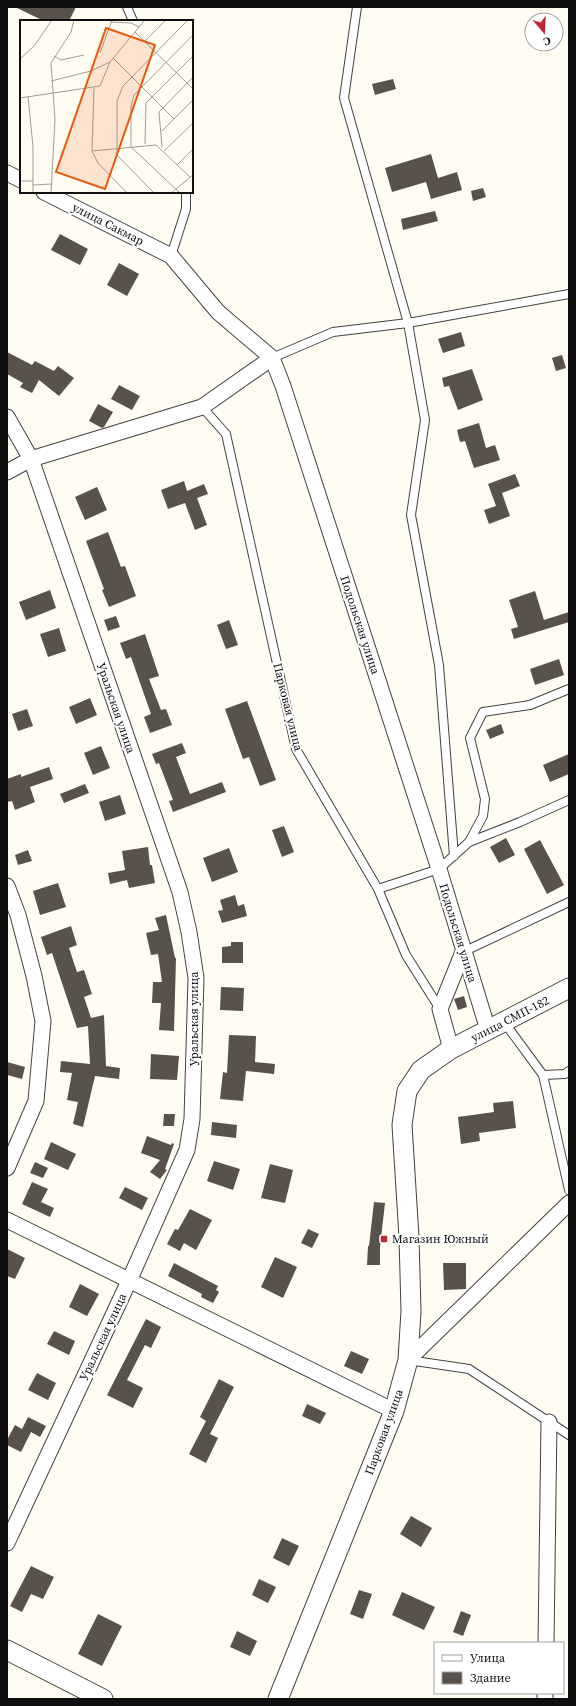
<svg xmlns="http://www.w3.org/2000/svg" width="576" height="1706" font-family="'Source Serif 4',serif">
  <rect width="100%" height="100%" fill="#fffcf2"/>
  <g fill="#58514c">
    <path d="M 15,7 L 76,7 L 69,21 L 44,21 Z"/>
    <path d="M 393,79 L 396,89 L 375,95 L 372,84 Z"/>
    <path d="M 431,154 L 438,178 L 457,172 L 462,190 L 431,199 L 426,182 L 392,192 L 385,168 Z"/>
    <path d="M 483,188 L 486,197 L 473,201 L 471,191 Z"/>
    <path d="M 435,211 L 438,221 L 403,230 L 401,219 Z"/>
    <path d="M 60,234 L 88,249 L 80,265 L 51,250 Z"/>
    <path d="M 119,263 L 139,274 L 127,296 L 107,285 Z"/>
    <path d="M 461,332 L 465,346 L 443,353 L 438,339 Z"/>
    <path d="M 7,352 L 32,365 L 35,361 L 54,371 L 58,366 L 74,378 L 59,396 L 39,380 L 32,393 L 20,387 L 23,383 L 7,374 Z"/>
    <path d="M 562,355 L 566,368 L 556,371 L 552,358 Z"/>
    <path d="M 472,369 L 483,400 L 458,410 L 449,386 L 444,387 L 442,378 Z"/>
    <path d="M 119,385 L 140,396 L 132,410 L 111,399 Z"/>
    <path d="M 98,404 L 113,412 L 104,427 L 102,428 L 89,421 Z"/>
    <path d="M 479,423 L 486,448 L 495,445 L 500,460 L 474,468 L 465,441 L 460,442 L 457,430 Z"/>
    <path d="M 515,474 L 520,486 L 502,493 L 510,516 L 489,524 L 484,510 L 496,506 L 488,484 Z"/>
    <path d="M 184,481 L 187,491 L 204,484 L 208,494 L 197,498 L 207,525 L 195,530 L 185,503 L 168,509 L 161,490 Z"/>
    <path d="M 97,487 L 107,510 L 85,520 L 75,497 Z"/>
    <path d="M 108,532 L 121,567 L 125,566 L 136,596 L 109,607 L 102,590 L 104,589 L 86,541 Z"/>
    <path d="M 50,590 L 56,608 L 26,620 L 19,602 Z"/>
    <path d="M 535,591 L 544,620 L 569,612 L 569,622 L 514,639 L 511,629 L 518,627 L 509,600 Z"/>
    <path d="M 116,616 L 120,627 L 108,631 L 104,620 Z"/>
    <path d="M 229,620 L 238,645 L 226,649 L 217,625 Z"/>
    <path d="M 59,628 L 66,651 L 48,657 L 40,634 Z"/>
    <path d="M 145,634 L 159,676 L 149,679 L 161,710 L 166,709 L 172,725 L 150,733 L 144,717 L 151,714 L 131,657 L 126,659 L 120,643 Z"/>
    <path d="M 559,659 L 564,675 L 535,685 L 530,669 Z"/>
    <path d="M 90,698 L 97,715 L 76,724 L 69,707 Z"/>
    <path d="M 247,701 L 276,780 L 260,786 L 249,757 L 243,759 L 225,709 Z"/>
    <path d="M 27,709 L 33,726 L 18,731 L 12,714 Z"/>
    <path d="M 501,724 L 504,733 L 490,739 L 486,730 Z"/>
    <path d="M 182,743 L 186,753 L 176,757 L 190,794 L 222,782 L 226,792 L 173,812 L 169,801 L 173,800 L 159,763 L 156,764 L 152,754 Z"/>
    <path d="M 101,746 L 110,768 L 93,775 L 84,753 Z"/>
    <path d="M 569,754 L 569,774 L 550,782 L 543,765 Z"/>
    <path d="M 49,767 L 53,779 L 30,787 L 35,802 L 15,810 L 12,801 L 7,802 L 7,779 L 21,774 L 21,777 Z"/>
    <path d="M 85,784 L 89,793 L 64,803 L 60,794 Z"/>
    <path d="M 120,795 L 126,814 L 105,821 L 99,802 Z"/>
    <path d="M 284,826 L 294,852 L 282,857 L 272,830 Z"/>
    <path d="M 506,838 L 515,855 L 499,863 L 490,847 Z"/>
    <path d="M 540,840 L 564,885 L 547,894 L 524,849 Z"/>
    <path d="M 148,847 L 150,865 L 152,865 L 155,883 L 129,888 L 127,880 L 110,884 L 108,873 L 125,870 L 122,851 Z"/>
    <path d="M 229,848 L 238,872 L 212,882 L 203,858 Z"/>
    <path d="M 28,850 L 32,861 L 18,865 L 15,855 Z"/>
    <path d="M 58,883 L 66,907 L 40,915 L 33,891 Z"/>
    <path d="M 235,895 L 238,906 L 244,904 L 247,916 L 222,923 L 218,911 L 223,910 L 220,900 Z"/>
    <path d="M 166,915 L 175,958 L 176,958 L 174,1031 L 159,1030 L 161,1003 L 152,1003 L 153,982 L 162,982 L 158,954 L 151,955 L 146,933 L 159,930 L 155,918 Z"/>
    <path d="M 71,926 L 77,945 L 69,948 L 77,972 L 84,970 L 92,994 L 84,997 L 91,1018 L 104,1015 L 106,1066 L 120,1068 L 119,1079 L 95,1076 L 83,1127 L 73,1124 L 78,1102 L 67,1100 L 72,1073 L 60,1072 L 61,1061 L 90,1064 L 88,1026 L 77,1028 L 52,953 L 47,955 L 41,937 Z"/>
    <path d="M 231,942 L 243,942 L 243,963 L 222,963 L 222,947 L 231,946 Z"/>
    <path d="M 221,987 L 244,988 L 243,1011 L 220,1010 Z"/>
    <path d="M 464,996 L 467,1007 L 458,1010 L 454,999 Z"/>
    <path d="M 229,1035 L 256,1036 L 255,1062 L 275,1064 L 274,1074 L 246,1071 L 243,1101 L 220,1099 L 223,1072 L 227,1073 Z"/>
    <path d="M 151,1054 L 179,1056 L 177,1080 L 150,1079 Z"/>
    <path d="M 7,1062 L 25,1067 L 22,1079 L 7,1075 Z"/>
    <path d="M 513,1101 L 516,1128 L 479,1133 L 480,1141 L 461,1144 L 458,1117 L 494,1112 L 493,1103 Z"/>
    <path d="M 164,1114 L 175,1114 L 174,1126 L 163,1126 Z"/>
    <path d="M 212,1122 L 237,1125 L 236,1138 L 211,1135 Z"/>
    <path d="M 147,1136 L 171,1145 L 172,1143 L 174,1144 L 165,1169 L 167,1170 L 160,1179 L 150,1172 L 160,1160 L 141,1153 Z"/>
    <path d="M 51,1142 L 76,1154 L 68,1170 L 44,1159 Z"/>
    <path d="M 214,1161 L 240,1169 L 233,1190 L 207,1181 Z"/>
    <path d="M 35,1162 L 48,1168 L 43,1178 L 30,1173 Z"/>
    <path d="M 270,1164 L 293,1170 L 285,1203 L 261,1198 Z"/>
    <path d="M 32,1182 L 48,1189 L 41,1202 L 54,1208 L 50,1217 L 22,1204 Z"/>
    <path d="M 125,1187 L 148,1198 L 142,1210 L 119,1198 Z"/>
    <path d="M 374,1202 L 385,1203 L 380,1247 L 380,1265 L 367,1265 L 368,1246 L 369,1246 Z"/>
    <path d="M 190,1209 L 212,1220 L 196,1250 L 184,1243 L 180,1251 L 167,1244 L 175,1229 L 178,1230 Z"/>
    <path d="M 308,1229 L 319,1234 L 312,1248 L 301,1243 Z"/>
    <path d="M 7,1249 L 25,1258 L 15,1279 L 7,1276 Z"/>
    <path d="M 275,1257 L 297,1267 L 283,1298 L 261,1287 Z"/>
    <path d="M 174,1263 L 218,1286 L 216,1290 L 219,1292 L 213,1303 L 201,1297 L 202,1294 L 168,1276 Z"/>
    <path d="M 443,1263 L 466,1263 L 466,1289 L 444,1290 Z"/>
    <path d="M 80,1284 L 99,1294 L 87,1316 L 69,1307 Z"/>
    <path d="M 146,1319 L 161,1327 L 151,1348 L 145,1345 L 127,1380 L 143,1388 L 133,1408 L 107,1395 Z"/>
    <path d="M 54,1331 L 75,1341 L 69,1355 L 47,1344 Z"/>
    <path d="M 351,1351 L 369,1359 L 362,1374 L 344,1366 Z"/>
    <path d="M 37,1373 L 56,1383 L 48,1400 L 28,1390 Z"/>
    <path d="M 219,1379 L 234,1387 L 210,1434 L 218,1438 L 206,1463 L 189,1454 L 206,1421 L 200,1417 Z"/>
    <path d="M 307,1404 L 326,1413 L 320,1424 L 302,1416 Z"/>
    <path d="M 28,1417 L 46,1426 L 40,1437 L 31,1432 L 21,1452 L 7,1445 L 7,1440 L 15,1425 L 22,1429 Z"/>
    <path d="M 411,1516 L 432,1528 L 421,1547 L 400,1534 Z"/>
    <path d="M 282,1538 L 299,1546 L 289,1566 L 273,1558 Z"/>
    <path d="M 31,1566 L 54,1577 L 43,1599 L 31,1594 L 22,1612 L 10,1606 Z"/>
    <path d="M 259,1579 L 276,1587 L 268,1603 L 252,1595 Z"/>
    <path d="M 359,1590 L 372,1594 L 363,1619 L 350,1614 Z"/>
    <path d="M 402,1592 L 435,1607 L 424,1630 L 392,1615 Z"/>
    <path d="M 461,1611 L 471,1615 L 463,1636 L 453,1632 Z"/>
    <path d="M 98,1614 L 122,1626 L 102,1666 L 78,1654 Z"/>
    <path d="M 237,1631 L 257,1641 L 250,1656 L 230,1647 Z"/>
  </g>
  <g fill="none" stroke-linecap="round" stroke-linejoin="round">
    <defs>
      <g id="service">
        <path d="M 127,7 L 133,21"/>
        <path d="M 357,7 L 344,98 L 408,323 L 425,420 L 411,515 L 439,665 L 454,856"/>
        <path d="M 171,256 L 186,209 L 186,192"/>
        <path d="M 272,358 L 333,332 L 408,323 L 569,294"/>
        <path d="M 202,407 L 226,434 L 296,749 L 378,889 L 406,955 L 440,1009"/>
        <path d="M 469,842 L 520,822 L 569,800"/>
        <path d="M 378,889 L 439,869 L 469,842 L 483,816 L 485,799 L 470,738 L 483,712 L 530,705 L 569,689"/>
        <path d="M 463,952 L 569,902"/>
        <path d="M 504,1022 L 543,1075 L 569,1190"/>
        <path d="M 543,1075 L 565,1074 L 569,1071"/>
        <path d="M 408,1360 L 469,1369 L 569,1435"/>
      </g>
      <g id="minor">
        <path d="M 7,173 L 21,180"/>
        <path d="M 44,192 L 171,256 L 218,312 L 272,358 L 283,386 L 439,869 L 488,1030"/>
        <path d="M 7,417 L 31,459 L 180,892 L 189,932 L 196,978 L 192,1119 L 187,1150 L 129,1281 L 7,1543"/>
        <path d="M 7,472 L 31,459 L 202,407 L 272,358"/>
        <path d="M 7,886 L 18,915 L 34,976 L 43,1021 L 36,1101 L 7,1168"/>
        <path d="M 451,1049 L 440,1009 L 463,952"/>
        <path d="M 7,1220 L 394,1411"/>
        <path d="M 408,1360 L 569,1203"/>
        <path d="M 546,1643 L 549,1422"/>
        <path d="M 545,1699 L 545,1693"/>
      </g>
      <g id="tertiary">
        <path d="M 7,1650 L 103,1699"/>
        <path d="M 278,1699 L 394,1411 L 408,1360 L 411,1311 L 409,1237 L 402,1125 L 407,1091 L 421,1070 L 451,1049 L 569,988"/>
      </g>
    </defs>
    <use href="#service" stroke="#424242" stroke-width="10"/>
    <use href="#minor" stroke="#424242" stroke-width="17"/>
    <use href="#tertiary" stroke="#424242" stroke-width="21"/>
    <use href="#service" stroke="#fff" stroke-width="8"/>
    <use href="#minor" stroke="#fff" stroke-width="15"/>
    <use href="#tertiary" stroke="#fff" stroke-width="19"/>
  </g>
  <rect fill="#bd2931" stroke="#fff" stroke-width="1.5" x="380" y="1235" width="8" height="8" rx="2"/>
  <g text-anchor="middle" stroke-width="4" stroke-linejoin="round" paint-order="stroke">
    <g font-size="12" fill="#0f0f0f" stroke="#fff">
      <text transform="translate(108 224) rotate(27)" y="4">улица Сакмар</text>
      <text transform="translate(360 625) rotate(72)" y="4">Подольская улица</text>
      <text transform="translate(288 707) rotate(76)" y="4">Парковая улица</text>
      <text transform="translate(116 708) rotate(71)" y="4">Уральская улица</text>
      <text transform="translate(458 933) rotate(73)" y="4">Подольская улица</text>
      <text transform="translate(194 1019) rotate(-90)" y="4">Уральская улица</text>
      <text transform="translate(510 1019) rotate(-27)" y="4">улица СМП-182</text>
      <text transform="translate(103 1337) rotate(-65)" y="4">Уральская улица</text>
      <text transform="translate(384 1432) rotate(-70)" y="4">Парковая улица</text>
    </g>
    <g font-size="12" fill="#0f0f0f" stroke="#fff" text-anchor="start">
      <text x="392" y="1243">Магазин Южный</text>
    </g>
  </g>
  <g transform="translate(20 20)">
    <rect width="173" height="173" fill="#fffcf2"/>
    <path fill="none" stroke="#9f9d97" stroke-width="1" d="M 91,2 L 111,3 L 119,7M 115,12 L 173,69M 125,21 L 146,0M 80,33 L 92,0M 34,36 L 41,40 L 64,35M 93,38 L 154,99M 0,39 L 14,26 L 32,0M 31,61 L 71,51 L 90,42M 74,68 L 72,131 L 78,143 L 107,173M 8,76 L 13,127 L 13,173M 0,78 L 80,66 L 90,42 L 125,0M 142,111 L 173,80M 125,124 L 126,83 L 173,36M 142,127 L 139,92 L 173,57M 72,131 L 136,125 L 170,157M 144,131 L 173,103M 157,145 L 173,129M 0,161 L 13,161M 13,165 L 31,164M 31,173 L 35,100 L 31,43 L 51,12 L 54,0M 134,173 L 97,135 L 97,81 L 103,66 L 168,0M 151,173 L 173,155M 160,173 L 111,127 L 111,86 L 114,75 L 173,15"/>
    <path fill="#e8590c" fill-opacity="0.15" stroke="#e8590c" stroke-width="2" d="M 86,8 L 135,25 L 85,169 L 36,152 Z"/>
    <rect width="173" height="173" fill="none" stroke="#0f0f0f" stroke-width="2"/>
  </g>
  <rect width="576" height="1706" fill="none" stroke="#0f0f0f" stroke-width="16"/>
  <rect x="434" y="1642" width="130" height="52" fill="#ffffff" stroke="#9f9f9f"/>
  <rect x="442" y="1655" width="20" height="6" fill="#ffffff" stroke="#9f9f9f"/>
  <text x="470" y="1662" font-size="12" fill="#0f0f0f">Улица</text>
  <rect x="442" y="1672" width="20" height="12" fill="#58514c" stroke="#9f9f9f"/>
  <text x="470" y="1682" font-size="12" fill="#0f0f0f">Здание</text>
  <g transform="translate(544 32) rotate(161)"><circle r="19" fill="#ffffff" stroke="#9f9f9f"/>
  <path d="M0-3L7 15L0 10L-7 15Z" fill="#bd2931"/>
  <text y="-6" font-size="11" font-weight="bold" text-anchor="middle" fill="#0f0f0f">С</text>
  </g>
</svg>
